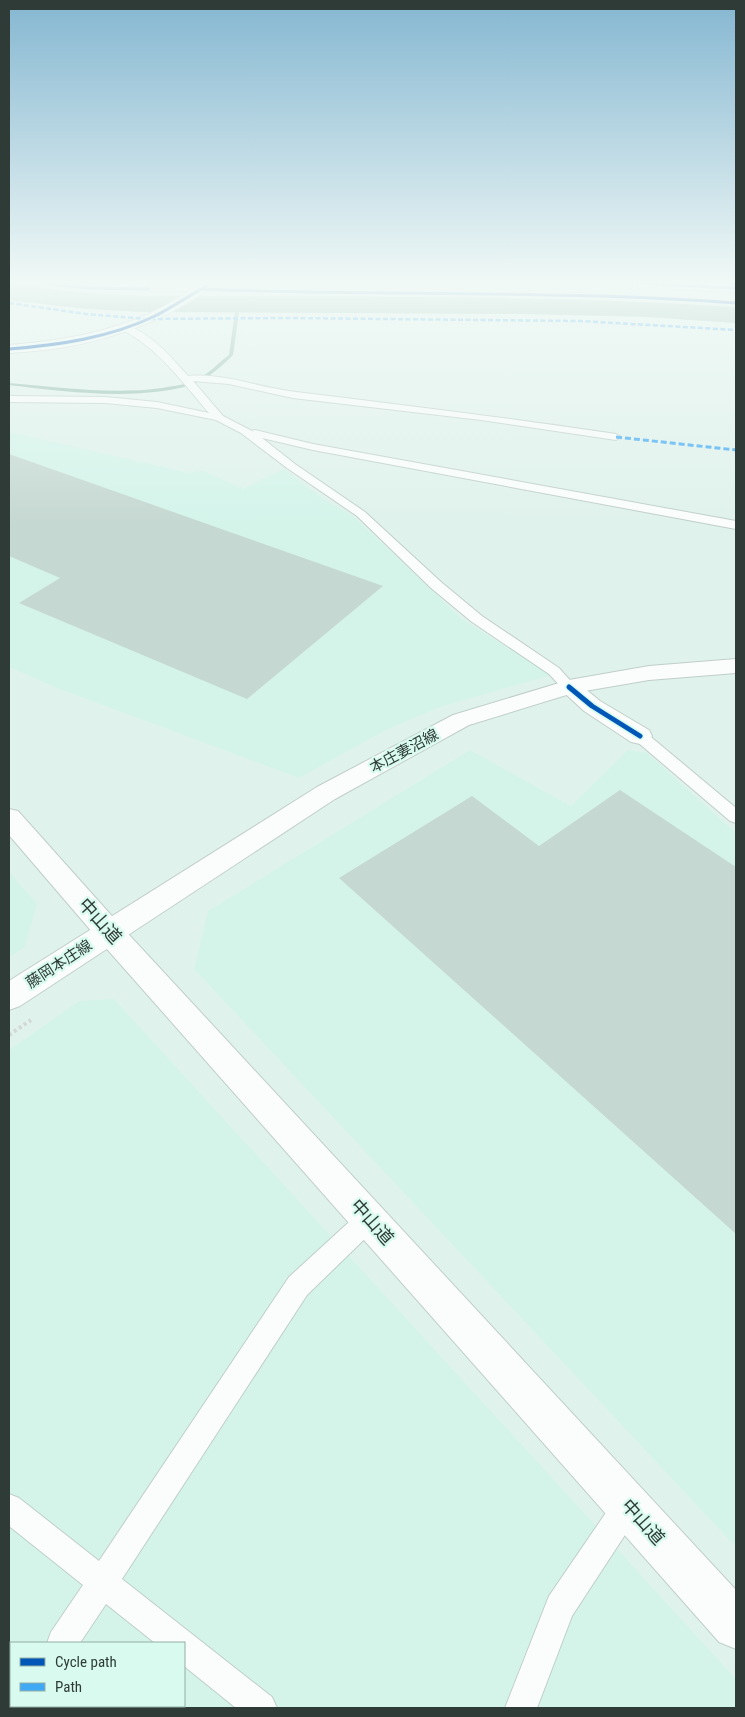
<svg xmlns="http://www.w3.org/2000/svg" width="745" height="1717" font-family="'Roboto Condensed','Noto Sans JP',sans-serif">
  <rect width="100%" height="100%" fill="#e0f2ec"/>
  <g fill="#d4f4ea" fill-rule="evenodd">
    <path d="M 9,432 L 189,473 L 203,471 L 243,489 L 284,469 L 322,498 L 353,516 L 462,619 L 551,675 L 440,707 L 384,731 L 299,778 L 57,688 L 9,667 Z"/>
    <path d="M 470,750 L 571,806 L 628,750 L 647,753 L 736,833 L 736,1547 L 194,969 L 208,911 Z"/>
    <path d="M 9,872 L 37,904 L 25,947 L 9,957 Z"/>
    <path d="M 114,999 L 736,1679 L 736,1708 L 9,1708 L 9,1050 L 79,1001 ZM 11,1643 L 184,1643 L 184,1706 L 11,1706 Z"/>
  </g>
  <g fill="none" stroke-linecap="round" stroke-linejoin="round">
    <path fill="#92bbaf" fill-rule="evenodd" d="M 238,304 L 240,305 L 233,355 C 224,364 212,375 200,381 C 189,387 175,389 163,391 C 112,398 59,391 9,385 L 9,383 C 59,387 111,395 162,388 C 173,386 185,385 195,380 C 208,375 218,363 229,355 L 236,305 Z"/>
    <path fill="#92bbaf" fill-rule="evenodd" d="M 9,284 L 86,293 L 143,296 C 341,297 539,294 736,307 L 736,323 L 646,317 L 527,314 L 143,312 L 86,309 L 9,300 Z"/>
  </g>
  <g fill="#c6d8d2">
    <path d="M 9,454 L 383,586 L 247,699 L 19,603 L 60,578 L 9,556 Z"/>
    <path d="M 620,790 L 736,867 L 736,1234 L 339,878 L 472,796 L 539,846 Z"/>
  </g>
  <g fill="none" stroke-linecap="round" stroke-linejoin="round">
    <defs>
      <g id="lane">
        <path d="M 146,287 L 202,287 L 206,289 L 202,291 L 149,291 L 145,289 Z"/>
        <path d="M 126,325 C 151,333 171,357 188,376 C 225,373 260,388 296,392 C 403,405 510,418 616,434 L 621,437 L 616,440 L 481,420 L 293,398 L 229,384 L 193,381 L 223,416 L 252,431 L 255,430 L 313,444 L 736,521 L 736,529 L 313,450 L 262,438 L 295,464 L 365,512 L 441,582 L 482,616 L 559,668 L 576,687 L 574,690 L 564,690 L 549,674 L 472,622 L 431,588 L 357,516 L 287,468 L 241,433 L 216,420 L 157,408 L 105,403 L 9,402 L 9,396 L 105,397 L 157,402 L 209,413 C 182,382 160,350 123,330 L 122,328 Z"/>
        <path d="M 640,731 L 645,732 L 736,808 L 736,823 L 730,821 L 635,740 L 632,736 L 635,732 Z"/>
        <path d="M 369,1207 L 377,1211 L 381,1219 L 377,1227 L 307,1295 L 122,1579 L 272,1697 L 277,1708 L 236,1708 L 184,1666 L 184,1643 L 155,1643 L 106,1604 L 80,1643 L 47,1643 L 51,1632 L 83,1585 L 9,1526 L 9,1494 L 19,1498 L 99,1561 L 289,1277 L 361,1211 Z"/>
        <path d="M 628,1491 L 638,1495 L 642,1505 L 638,1515 L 572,1616 L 537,1708 L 505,1708 L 549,1596 L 618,1495 Z"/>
        <path d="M 11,1695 L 11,1706 L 38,1706 L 37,1708 L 9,1708 Z"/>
      </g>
      <g id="street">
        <path d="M 631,283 L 736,284 L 736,292 L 637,287 Z"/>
        <path d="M 569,680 L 577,682 L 600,701 L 649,730 L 652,736 L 649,742 L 640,744 L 631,742 L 584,711 L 558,687 L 561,682 Z"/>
      </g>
      <path id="secondary" d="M 202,283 L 217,283 C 211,290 200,295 192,300 C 136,335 73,350 9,353 L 9,345 C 60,341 108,333 155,311 C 171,303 186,293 202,283 Z"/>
      <path id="primary" d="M 736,659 L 736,673 L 649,680 L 573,693 L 469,725 L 335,799 L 20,1006 L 9,1010 L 9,981 L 317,787 L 453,715 L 569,680 L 649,666 Z"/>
      <path id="highway" d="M 9,809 L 18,811 L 119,924 L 736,1590 L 736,1649 L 719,1642 L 99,940 L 9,835 Z"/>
    </defs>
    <use href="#lane" stroke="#c0cec9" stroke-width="2"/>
    <use href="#street" stroke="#c0cec9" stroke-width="2"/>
    <use href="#secondary" stroke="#c0cec9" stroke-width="2"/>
    <use href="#primary" stroke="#c0cec9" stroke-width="2"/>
    <use href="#highway" stroke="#c0cec9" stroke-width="2"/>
    <path stroke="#d2d8d7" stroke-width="4" stroke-dasharray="3 3" stroke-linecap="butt" d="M 9,1035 L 31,1020"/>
    <use href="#lane" fill="#fafdfc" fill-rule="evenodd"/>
    <use href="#street" fill="#fafdfc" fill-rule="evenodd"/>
    <use href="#secondary" fill="#fafdfc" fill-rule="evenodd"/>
    <use href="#primary" fill="#fafdfc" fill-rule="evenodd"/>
    <use href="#highway" fill="#fafdfc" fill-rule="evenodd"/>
    <path stroke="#3fa9f5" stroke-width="2.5" stroke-dasharray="5 2.5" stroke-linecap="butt" d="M 9,303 L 86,314 L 147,319 L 288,318 L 580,321 L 736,330"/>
    <path stroke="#3fa9f5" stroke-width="3" stroke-dasharray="6 3" stroke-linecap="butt" d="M 616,437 L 736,450"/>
    <defs>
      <g id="cycleway-far1">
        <path d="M 40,283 L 89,288 L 149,289"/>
        <path d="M 637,283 L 736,288"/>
        <path d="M 202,289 C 380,296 558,290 736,303"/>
        <path d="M 9,349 C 59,345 109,338 155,316 C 173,307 190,295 208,285"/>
      </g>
      <path id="cycleway" d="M 569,687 L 592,706 L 640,736"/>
    </defs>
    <use href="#cycleway-far1" stroke="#d8faef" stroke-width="5"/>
    <use href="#cycleway" stroke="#d8faef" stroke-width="8"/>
    <use href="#cycleway-far1" stroke="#0057b8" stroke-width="3"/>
    <use href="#cycleway" stroke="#0057b8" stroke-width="5"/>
  </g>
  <linearGradient id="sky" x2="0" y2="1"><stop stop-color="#85b7d1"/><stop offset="0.54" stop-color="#f1f9f6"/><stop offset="1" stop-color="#f1f9f6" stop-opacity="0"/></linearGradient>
  <rect width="745" height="524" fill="url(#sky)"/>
  <g text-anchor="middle" stroke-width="4.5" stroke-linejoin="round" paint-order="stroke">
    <g font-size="15" fill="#2e3b37" stroke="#d8faef">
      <text transform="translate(404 751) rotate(-28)" y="5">本庄妻沼線</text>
      <text transform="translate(59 964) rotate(-33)" y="5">藤岡本庄線</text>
    </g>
    <g font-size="18" fill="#2e3b37" stroke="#d8faef">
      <text transform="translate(100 921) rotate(48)" y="6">中山道</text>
      <text transform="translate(372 1222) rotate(48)" y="6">中山道</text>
      <text transform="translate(643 1522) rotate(48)" y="6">中山道</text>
    </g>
  </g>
  <rect width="745" height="1717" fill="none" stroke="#2e3b37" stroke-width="20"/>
  <rect x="10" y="1642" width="175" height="65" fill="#d8faef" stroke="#94aea5"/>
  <rect x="20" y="1658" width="25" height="8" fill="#0057b8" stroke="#94aea5"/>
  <text x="55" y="1667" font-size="15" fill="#2e3b37">Cycle path</text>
  <rect x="20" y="1683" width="25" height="8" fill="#3fa9f5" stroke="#94aea5"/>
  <text x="55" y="1692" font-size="15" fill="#2e3b37">Path</text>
</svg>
